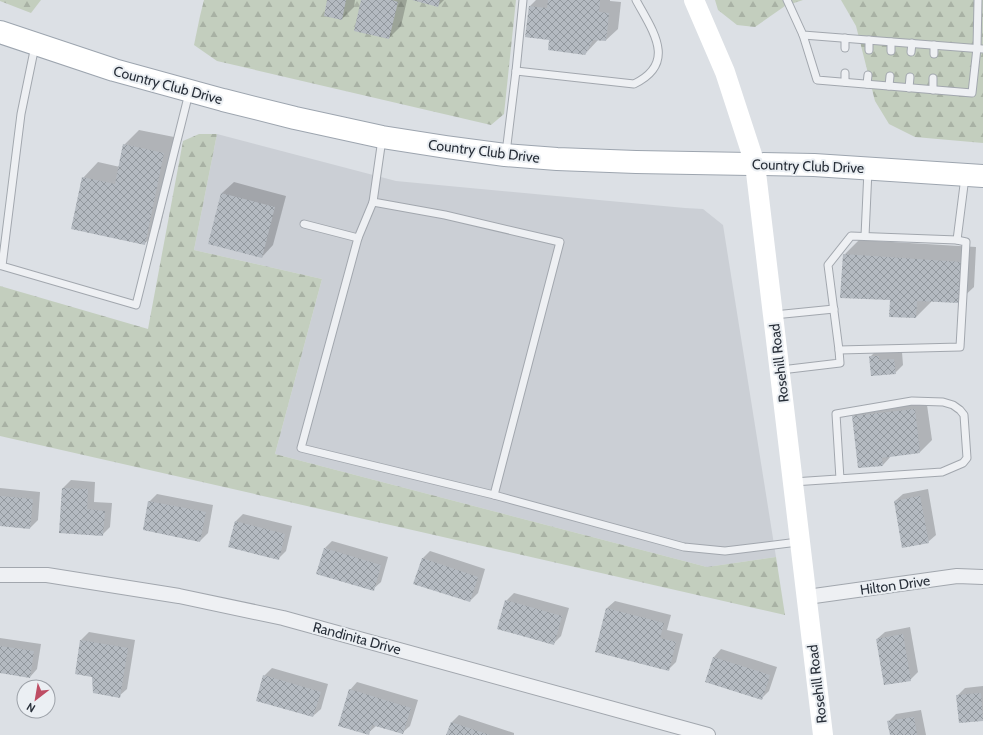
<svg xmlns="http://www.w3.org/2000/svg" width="983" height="735" font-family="Cabin,sans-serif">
  <defs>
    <pattern id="forest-firs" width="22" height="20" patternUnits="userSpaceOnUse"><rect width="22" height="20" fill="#c3cebe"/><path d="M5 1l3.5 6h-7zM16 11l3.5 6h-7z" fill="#a8b1a4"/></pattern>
    <pattern id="building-cross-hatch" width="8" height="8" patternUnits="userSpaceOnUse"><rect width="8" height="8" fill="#b4bac1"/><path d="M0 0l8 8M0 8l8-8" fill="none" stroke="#92989e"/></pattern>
  </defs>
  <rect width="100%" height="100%" fill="#dce0e5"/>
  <path fill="#cbcfd5" d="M 217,134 L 396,181 L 685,208 L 703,209 L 723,225 L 776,557 L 707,567 L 275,454 L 322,279 L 194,250 Z"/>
  <g fill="url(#forest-firs)">
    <path d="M 0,0 L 41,0 L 31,13 L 0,1 Z"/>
    <path d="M 204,0 L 516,0 L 504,114 L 491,125 L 217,61 L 194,45 L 200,16 Z"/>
    <path d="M 715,0 L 803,0 L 785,6 L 755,27 L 737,25 L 718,10 Z"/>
    <path d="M 841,0 L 983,0 L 983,143 L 915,137 L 889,124 L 875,101 L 856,26 Z"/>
    <path d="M 199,134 L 217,134 L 194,250 L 322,279 L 275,454 L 707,567 L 776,557 L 785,615 L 0,436 L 0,286 L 148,329 L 183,141 Z"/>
  </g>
  <g fill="#0003">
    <path d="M 328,0 L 355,0 L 354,7 L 342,19 Z"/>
    <path d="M 362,0 L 407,0 L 401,26 L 389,38 Z"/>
    <path d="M 414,0 L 444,0 L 438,6 Z"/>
    <path d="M 536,0 L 610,0 L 610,1 L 621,2 L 618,29 L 606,40 L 598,40 L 585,54 L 550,39 L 526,37 L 530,6 Z"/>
    <path d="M 139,130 L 179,138 L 160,229 L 144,244 L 83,178 L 98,162 L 120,167 L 124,145 Z"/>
    <path d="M 234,182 L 286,196 L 273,245 L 262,257 L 222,193 Z"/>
    <path d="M 859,240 L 976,247 L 974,287 L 958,302 L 931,301 L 931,302 L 916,317 L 892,300 L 844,255 Z"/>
    <path d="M 886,348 L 887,353 L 902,352 L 903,365 L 895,373 L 870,357 L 878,349 Z"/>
    <path d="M 926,398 L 932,440 L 920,452 L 892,455 L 883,465 L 853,416 L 865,405 Z"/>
    <path d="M 71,480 L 95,482 L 94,502 L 112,503 L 110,527 L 102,535 L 63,488 Z"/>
    <path d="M 0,488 L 40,492 L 38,520 L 30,528 L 0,525 Z"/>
    <path d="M 928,489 L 936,535 L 928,542 L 895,501 L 903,494 Z"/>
    <path d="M 157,494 L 213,505 L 208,533 L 200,541 L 149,502 Z"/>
    <path d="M 243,514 L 292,526 L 286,551 L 278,559 L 235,522 Z"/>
    <path d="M 332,541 L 388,557 L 381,582 L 373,589 L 325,548 Z"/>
    <path d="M 430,551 L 485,569 L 478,593 L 470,601 L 422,559 Z"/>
    <path d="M 514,593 L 569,608 L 561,636 L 554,643 L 506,601 Z"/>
    <path d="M 615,601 L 671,615 L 667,630 L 683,634 L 676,662 L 668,670 L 607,608 Z"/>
    <path d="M 910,627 L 918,672 L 910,680 L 877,639 L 885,632 Z"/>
    <path d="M 89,632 L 135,640 L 127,689 L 119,696 L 92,676 L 81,640 Z"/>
    <path d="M 0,638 L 41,644 L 37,669 L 30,677 L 0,672 Z"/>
    <path d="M 721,649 L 777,667 L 769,691 L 761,699 L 706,681 L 714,657 Z"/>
    <path d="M 272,668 L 328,684 L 321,709 L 313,716 L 264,676 Z"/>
    <path d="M 357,682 L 418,700 L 410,726 L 402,733 L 376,726 L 368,733 L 350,690 Z"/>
    <path d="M 983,686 L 983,720 L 960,722 L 957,696 L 965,688 Z"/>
    <path d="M 921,710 L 926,735 L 891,735 L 888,722 L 896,714 Z"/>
    <path d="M 459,715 L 514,733 L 514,735 L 447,735 L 452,722 Z"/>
  </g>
  <g fill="url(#building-cross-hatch)">
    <path d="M 327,0 L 346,0 L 342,20 L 324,16 Z"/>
    <path d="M 361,0 L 392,0 L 398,2 L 389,39 L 354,31 Z"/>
    <path d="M 412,0 L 440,0 L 438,7 Z"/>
    <path d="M 548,0 L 600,0 L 599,12 L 609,13 L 606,41 L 593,40 L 585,55 L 548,50 L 549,40 L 525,37 L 529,6 L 547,8 Z"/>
    <path d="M 123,144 L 164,153 L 145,245 L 71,229 L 82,177 L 115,184 Z"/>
    <path d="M 221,193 L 275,207 L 262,258 L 208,244 Z"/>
    <path d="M 843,254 L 961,262 L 959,303 L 917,301 L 916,318 L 889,317 L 890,300 L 840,298 Z"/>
    <path d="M 869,356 L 879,356 L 879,360 L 894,359 L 896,374 L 871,376 Z"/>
    <path d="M 915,409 L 920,453 L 882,458 L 883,466 L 858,468 L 852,416 Z"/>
    <path d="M 62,488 L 88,489 L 87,509 L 105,511 L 103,536 L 59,533 Z"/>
    <path d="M 0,496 L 33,499 L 30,529 L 0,526 Z"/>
    <path d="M 920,496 L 929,543 L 902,548 L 894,501 Z"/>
    <path d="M 148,501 L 206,512 L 200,542 L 143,530 Z"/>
    <path d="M 235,521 L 285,534 L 279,560 L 228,547 Z"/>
    <path d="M 324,548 L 381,565 L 374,591 L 316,574 Z"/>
    <path d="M 422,558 L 478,577 L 470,602 L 413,584 Z"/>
    <path d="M 505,600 L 562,616 L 554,645 L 497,629 Z"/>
    <path d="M 606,608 L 664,623 L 660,638 L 676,642 L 669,671 L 595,652 Z"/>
    <path d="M 903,634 L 911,681 L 884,685 L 876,639 Z"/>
    <path d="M 80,640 L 128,648 L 120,698 L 93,693 L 92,677 L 75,674 Z"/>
    <path d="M 0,646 L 34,651 L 30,678 L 0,673 Z"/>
    <path d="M 713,657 L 770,675 L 762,700 L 705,682 Z"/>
    <path d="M 263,675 L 321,692 L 313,717 L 256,701 Z"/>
    <path d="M 349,689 L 411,708 L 403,734 L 372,725 L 369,735 L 338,726 Z"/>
    <path d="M 981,693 L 983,721 L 959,723 L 956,695 Z"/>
    <path d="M 914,717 L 917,735 L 890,735 L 887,721 Z"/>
    <path d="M 451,722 L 490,735 L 446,735 Z"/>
  </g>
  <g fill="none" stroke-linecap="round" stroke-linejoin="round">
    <defs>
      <g id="lane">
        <path d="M 787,0 L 803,35 L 983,49"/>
        <path d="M 803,35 L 817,80 L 972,93 L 977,48 L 978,0"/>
        <path d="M 845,38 L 845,48"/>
        <path d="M 35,46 L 21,114 L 2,266 L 136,305 L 189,93"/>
        <path d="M 869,50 L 869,40"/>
        <path d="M 891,51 L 891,42"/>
        <path d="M 911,52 L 912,43"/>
        <path d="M 934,54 L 934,45"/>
        <path d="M 516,71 L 634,84 C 678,63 652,30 636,0"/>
        <path d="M 845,82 L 845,73"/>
        <path d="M 867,84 L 868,75"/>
        <path d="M 889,86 L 890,76"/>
        <path d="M 909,88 L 910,77"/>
        <path d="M 933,90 L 933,78"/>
        <path d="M 382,139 L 373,202 L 445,215 L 560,242 L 494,495 L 684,547 L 725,551 L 798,542"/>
        <path d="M 506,153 L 516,71 L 523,0"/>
        <path d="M 373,202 L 358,238 L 301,448 L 494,495"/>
        <path d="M 304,224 L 358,238"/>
        <path d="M 851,236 L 957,240 L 966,242 L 960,347 L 839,350 L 828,265 Z"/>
        <path d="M 865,236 L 868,170"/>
        <path d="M 957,240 L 965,177"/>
        <path d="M 774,315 L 834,309"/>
        <path d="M 781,370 L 840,363 L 839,350"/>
        <path d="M 793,482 L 942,472 L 963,463 L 967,458 L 964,415 L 960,410 L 953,405 L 943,402 L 912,401 L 836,414 L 840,479"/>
      </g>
      <g id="street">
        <path d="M 0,575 L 47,575 L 179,596 L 283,618 L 708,735"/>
        <path d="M 807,597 L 957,576 L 983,577"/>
      </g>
      <path id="primary" d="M 0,32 L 114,70 L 223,100 L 295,118 L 382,137 L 446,147 L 505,155 L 557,159 L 636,162 L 814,165 L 983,176"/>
    </defs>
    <use href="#lane" stroke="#a2a7ae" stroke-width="9"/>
    <use href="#street" stroke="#a2a7ae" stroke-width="16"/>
    <use href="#primary" stroke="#9da5af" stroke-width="24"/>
    <use href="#lane" stroke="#eef0f3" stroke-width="7"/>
    <use href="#street" stroke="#eef0f3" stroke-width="14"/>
    <path stroke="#fff" stroke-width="20" d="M 694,0 L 725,72 L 755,164 L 823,735"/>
    <use href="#primary" stroke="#fff" stroke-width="22"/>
  </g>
  <g text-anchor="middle" stroke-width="4" stroke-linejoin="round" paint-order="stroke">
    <g font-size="14" fill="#282f39" stroke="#ebeff3">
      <text transform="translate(168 85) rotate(15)" y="5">Country Club Drive</text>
      <text transform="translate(484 151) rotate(7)" y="5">Country Club Drive</text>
      <text transform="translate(808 166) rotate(2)" y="5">Country Club Drive</text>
      <text transform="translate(779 363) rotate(-97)" y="5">Rosehill Road</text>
      <text transform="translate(895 585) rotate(-8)" y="5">Hilton Drive</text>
      <text transform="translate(357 638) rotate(15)" y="5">Randinita Drive</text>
      <text transform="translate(817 684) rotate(-97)" y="5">Rosehill Road</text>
    </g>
  </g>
  <g transform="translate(36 699) rotate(211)"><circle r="19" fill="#ebeff3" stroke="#9da2a9"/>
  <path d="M0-3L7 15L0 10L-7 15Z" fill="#be4d64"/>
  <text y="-6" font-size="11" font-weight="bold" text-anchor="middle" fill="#282f39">N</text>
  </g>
</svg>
